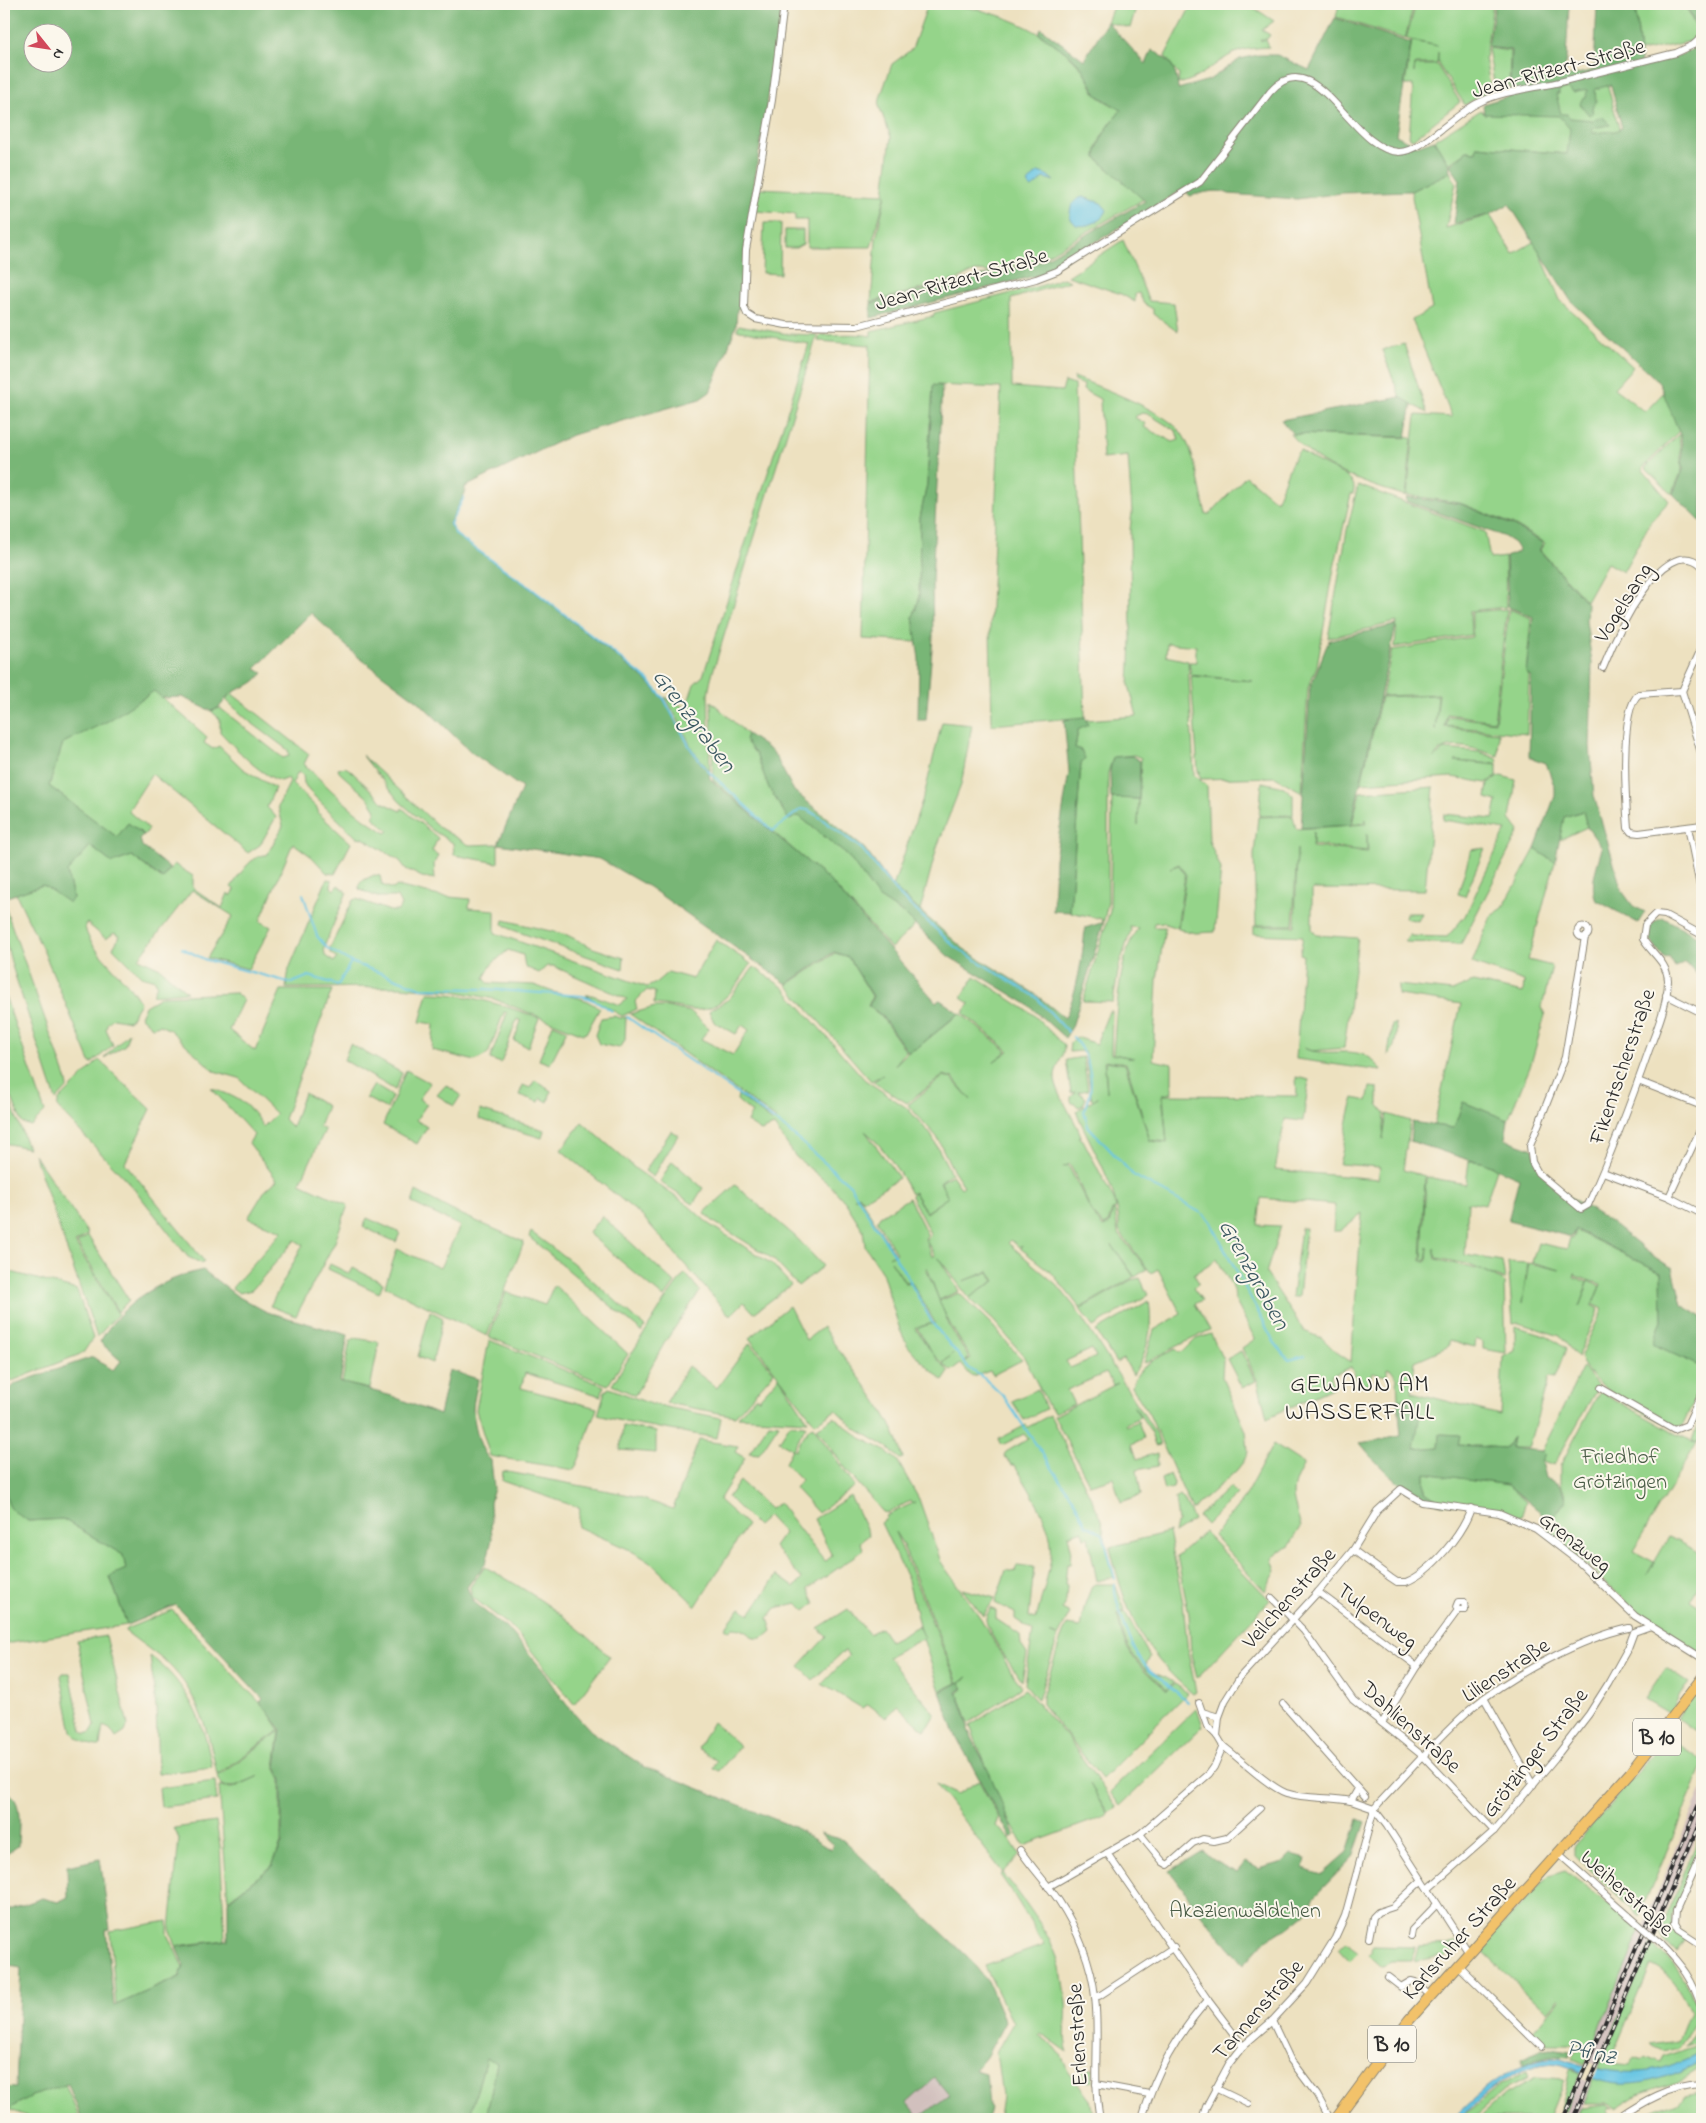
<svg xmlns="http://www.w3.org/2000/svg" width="1706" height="2123" font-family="'Indie Flower',sans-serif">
  <rect width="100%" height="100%" fill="#fbf7ec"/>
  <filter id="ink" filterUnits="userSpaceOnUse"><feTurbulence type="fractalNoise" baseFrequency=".02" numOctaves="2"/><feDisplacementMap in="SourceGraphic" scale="10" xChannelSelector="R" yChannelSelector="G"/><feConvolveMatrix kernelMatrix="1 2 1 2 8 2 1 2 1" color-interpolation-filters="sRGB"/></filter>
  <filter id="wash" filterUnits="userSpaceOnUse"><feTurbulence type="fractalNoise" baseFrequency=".0096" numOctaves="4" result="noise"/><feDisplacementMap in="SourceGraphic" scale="20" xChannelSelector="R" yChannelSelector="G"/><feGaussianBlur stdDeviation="1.12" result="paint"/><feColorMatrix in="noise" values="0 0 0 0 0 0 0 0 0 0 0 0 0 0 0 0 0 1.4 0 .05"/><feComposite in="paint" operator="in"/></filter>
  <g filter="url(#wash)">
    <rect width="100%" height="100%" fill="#ede1c0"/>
    <g fill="#d1c0bd">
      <path d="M 1702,1788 L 1702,1823 L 1656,1932 L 1598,2065 L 1586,2060 Z"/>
      <path d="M 935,2078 L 949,2095 L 919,2118 L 906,2103 Z"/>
      <path d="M 1579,2078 L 1591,2083 L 1576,2119 L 1561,2119 Z"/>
    </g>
    <g fill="#95d48a" stroke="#60805a" fill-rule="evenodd">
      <path d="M 928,4 C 982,4 1039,24 1078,64 C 1086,72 1089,84 1095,93 C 1101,100 1113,105 1121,110 C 1110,125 1096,138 1096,158 L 1144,199 L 1040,259 L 988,272 L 976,271 L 956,280 L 871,302 L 876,239 L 886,194 L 871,247 L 807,247 L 807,220 L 795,220 L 795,214 L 755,211 L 759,188 L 884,194 L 891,137 L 879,106 L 880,98 L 892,64 L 912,49 Z"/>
      <path d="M 1114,4 L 1137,4 L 1130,28 L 1107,22 Z"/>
      <path d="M 1192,4 L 1248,4 L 1274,21 L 1262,30 L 1270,35 L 1267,39 L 1260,40 L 1266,40 L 1269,47 C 1255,48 1239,49 1227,57 C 1210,67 1198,80 1178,84 L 1179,75 L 1165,56 Z"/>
      <path d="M 1339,4 L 1414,4 L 1405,39 L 1336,17 Z"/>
      <path d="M 1416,4 L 1493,4 L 1485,58 L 1491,90 L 1465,105 L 1438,64 L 1438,52 L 1437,64 L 1415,64 L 1414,73 L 1415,65 L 1437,65 L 1460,102 L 1413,139 L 1409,138 L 1413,85 L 1405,85 L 1412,41 L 1438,46 L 1406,39 Z"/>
      <path d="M 1635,4 L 1685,4 L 1699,35 L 1692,41 L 1640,52 Z"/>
      <path d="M 1488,48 L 1510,51 L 1509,86 L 1495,88 Z"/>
      <path d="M 1606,79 L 1623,143 L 1567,154 L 1477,146 L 1476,152 L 1467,151 L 1449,164 L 1434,140 L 1481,110 L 1484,114 L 1555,90 Z"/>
      <path d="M 1450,172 L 1456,183 L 1446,228 L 1490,215 L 1513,254 L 1535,241 L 1560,300 L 1633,367 L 1614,388 L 1645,412 L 1665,391 L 1680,430 L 1642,469 L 1669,501 L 1651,521 L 1623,572 L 1607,563 L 1586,601 L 1540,550 L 1545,543 L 1512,524 L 1460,503 L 1407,495 L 1416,415 L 1452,417 L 1412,320 L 1432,309 L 1411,191 Z"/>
      <path d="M 764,223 L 781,223 L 780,274 L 762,273 Z"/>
      <path d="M 785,230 L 803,230 L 803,244 L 796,248 L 785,248 Z"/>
      <path d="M 1123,240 L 1149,301 L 1174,303 L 1178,332 L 1153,314 L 1153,309 L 1144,304 L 1139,293 L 1135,294 L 1135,302 L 1121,294 L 1068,276 Z"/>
      <path d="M 1063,278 L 1070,281 L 1011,299 L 1012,387 L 1062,391 L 1065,382 L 1074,385 L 1085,717 L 992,725 L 990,628 L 1001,388 L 937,385 L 930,424 L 927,484 L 920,518 L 919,599 L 913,617 L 917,642 L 863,639 L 870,345 L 818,341 L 820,335 C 835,335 857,333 871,336 L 871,331 L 934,316 L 934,313 L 1043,285 Z"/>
      <path d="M 739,325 L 788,334 L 817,335 L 711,678 L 708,695 L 710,771 L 692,749 L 681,725 L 665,697 L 686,708 L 694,684 L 703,676 L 809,344 L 740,331 L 737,330 Z"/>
      <path d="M 1404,344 L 1427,413 L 1400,397 L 1382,350 Z"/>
      <path d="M 1074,377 C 1100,387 1162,410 1179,430 C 1195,448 1200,491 1206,514 L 1210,514 L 1246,476 L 1276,501 C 1284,485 1289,462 1300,450 C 1313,462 1343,471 1352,482 C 1355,486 1354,490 1353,494 L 1351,494 L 1334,568 L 1317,666 L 1308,688 L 1302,792 L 1275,777 L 1201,779 L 1198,772 L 1201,772 L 1198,771 L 1191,676 L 1253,681 L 1191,675 L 1189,662 L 1196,662 L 1196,646 L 1167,643 L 1166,656 L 1188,661 L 1194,775 L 1207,786 L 1209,841 L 1221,869 L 1215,932 L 1195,933 L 1178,929 L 1186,875 L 1179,864 L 1170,868 L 1179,865 L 1185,875 L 1177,928 L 1165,924 L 1165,922 L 1154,923 L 1153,927 L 1165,927 L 1157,980 L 1153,1060 L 1172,1064 L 1172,1093 L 1162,1095 L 1167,1142 L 1150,1140 L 1126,1063 L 1104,1060 L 1107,1092 L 1105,1061 L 1125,1064 L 1150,1141 L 1167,1143 L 1163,1095 L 1297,1096 L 1296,1077 L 1309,1080 L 1303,1121 L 1285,1119 L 1275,1170 L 1378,1179 L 1380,1167 L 1339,1164 C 1346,1142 1346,1119 1354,1098 L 1367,1101 L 1370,1087 L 1378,1088 L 1378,1104 L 1385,1113 L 1383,1139 L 1387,1114 L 1410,1121 L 1403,1170 L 1425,1176 L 1421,1261 L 1427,1261 L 1428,1247 L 1426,1260 L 1422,1260 L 1426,1177 L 1466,1184 L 1469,1161 L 1482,1162 L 1497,1169 L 1485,1205 L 1468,1202 L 1465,1255 L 1502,1261 L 1505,1280 L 1467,1264 L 1437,1258 L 1434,1248 L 1436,1259 L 1484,1271 L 1504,1282 L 1506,1353 L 1483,1349 L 1483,1342 L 1476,1339 L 1475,1347 L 1449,1341 L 1449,1346 L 1415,1361 L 1412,1392 L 1500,1415 L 1503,1357 L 1515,1351 L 1515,1326 L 1548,1336 L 1566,1349 L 1555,1378 L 1549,1377 L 1528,1448 L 1510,1448 L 1512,1437 L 1506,1448 L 1458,1445 L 1460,1435 L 1440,1434 L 1439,1447 L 1414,1449 L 1413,1413 L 1406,1399 L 1398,1399 L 1397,1378 L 1391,1369 L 1387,1368 L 1387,1376 L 1372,1373 L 1369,1383 L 1360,1386 L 1351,1367 L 1331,1376 L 1334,1387 L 1267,1418 L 1258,1382 L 1242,1348 L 1255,1339 L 1235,1300 L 1234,1290 L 1217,1259 L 1194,1274 L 1199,1283 L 1193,1288 L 1202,1300 L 1195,1304 L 1210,1330 L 1144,1363 L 1154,1330 L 1181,1314 L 1158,1269 L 1151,1273 L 1119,1231 C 1121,1191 1091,1148 1076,1111 L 1098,1098 L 1092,1100 L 1084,1051 L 1069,1052 L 1070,1043 L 1077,1037 L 1096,1044 L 1109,1011 L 1112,1011 L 1111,1054 L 1134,1058 L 1113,1054 C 1116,1020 1118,955 1138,928 L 1130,927 L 1131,930 L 1119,966 L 1113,1002 L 1083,1001 L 1110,911 L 1112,798 L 1139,799 L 1138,826 L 1141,758 L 1134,755 L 1113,757 L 1108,773 L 1108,902 L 1103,925 L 1102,919 L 1070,912 L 1081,763 L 1085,758 L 1075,749 L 1078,730 L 1086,720 L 1137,716 L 1129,685 L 1131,640 L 1130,530 L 1132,512 L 1128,456 L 1103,459 L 1100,399 L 1083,390 L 1084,385 L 1075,382 ZM 1142,413 L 1148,414 L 1176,431 L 1179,440 L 1173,442 L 1144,427 L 1146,424 L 1134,417 ZM 1261,1198 L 1335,1205 L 1333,1231 L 1340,1231 L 1362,1213 L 1351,1362 L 1335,1351 L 1322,1338 L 1304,1331 L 1266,1273 L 1281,1226 L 1258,1225 Z"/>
      <path d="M 1290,434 L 1412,438 L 1406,496 C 1363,483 1319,469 1290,434 Z"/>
      <path d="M 1679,434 L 1682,470 L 1672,494 L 1645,468 Z"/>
      <path d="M 1358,485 L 1485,532 L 1490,559 L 1505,557 L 1506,607 L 1470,611 L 1471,635 L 1395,647 L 1397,622 L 1328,638 L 1347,530 Z"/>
      <path d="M 1507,609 L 1494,721 L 1447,714 L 1445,727 L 1499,733 L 1498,756 C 1480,750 1444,737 1434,758 L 1444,749 L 1480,752 L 1498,759 L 1497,764 L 1455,761 L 1497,765 L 1497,777 L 1486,783 L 1452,777 L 1361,783 L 1381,697 L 1438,695 L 1435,730 L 1439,694 L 1382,696 L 1392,650 L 1472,637 L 1472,612 Z"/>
      <path d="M 1509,609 L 1531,618 L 1526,673 L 1529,676 L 1527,734 L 1446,726 L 1448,716 L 1495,722 Z"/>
      <path d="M 154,690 L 207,737 L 204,743 L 213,749 L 219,746 L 243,769 L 275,788 L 267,807 L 276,817 L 260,845 L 248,853 L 152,774 L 128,811 L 149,829 L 144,835 L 128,823 L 117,837 L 49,786 L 63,743 L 108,720 Z"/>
      <path d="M 231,693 L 309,754 L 304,764 C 330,789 355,815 386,833 L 389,831 L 373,817 L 376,810 L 369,799 L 339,772 L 338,769 L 345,767 L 350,770 L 384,803 L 401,811 L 402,808 L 438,838 L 432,851 L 438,855 L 434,864 L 435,879 L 422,877 L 406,869 L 400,861 L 363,838 L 356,837 L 309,791 L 304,783 L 303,775 L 298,772 L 292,784 L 317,808 L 319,814 L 351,843 L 335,874 L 327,873 L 312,857 L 293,843 L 260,921 L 271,927 L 248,969 L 207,958 L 233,916 L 192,890 L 139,958 L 160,968 L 187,992 L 153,995 L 157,984 L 155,980 L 141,976 L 113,948 L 120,936 L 114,933 L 106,939 L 87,923 L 85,924 C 85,949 129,978 140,1003 L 129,1021 L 113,1018 L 107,1024 L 106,1029 L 113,1045 L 91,1064 L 44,952 L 16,894 L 43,885 L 73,898 L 67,872 L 90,846 L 112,863 L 132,856 L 162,879 L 174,864 L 193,876 L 193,888 L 222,908 L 228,893 L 231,896 L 235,890 L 231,887 C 240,875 251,854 267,855 L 283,826 L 278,806 L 290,782 L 288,778 L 280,781 C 257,773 237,749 220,732 L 220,719 L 211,711 L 220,708 L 283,758 L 289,756 L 288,750 L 249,721 L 226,700 Z"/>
      <path d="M 711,701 L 747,734 L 745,740 L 756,754 L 769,788 L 789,820 L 799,816 L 848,856 L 878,897 L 904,914 L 915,925 L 891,948 L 830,881 L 713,780 Z"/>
      <path d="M 942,722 L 972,725 L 961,785 L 937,847 L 920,911 L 893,887 L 925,792 Z"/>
      <path d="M 362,755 L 440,828 L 469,845 L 498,844 L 498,863 L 454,855 L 453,843 L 432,830 L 399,801 Z"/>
      <path d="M 1501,776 L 1516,780 L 1510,819 L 1519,831 L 1461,944 L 1405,942 L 1410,934 L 1411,936 L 1447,937 L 1465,916 L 1506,830 L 1443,820 L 1444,814 L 1493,819 L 1497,801 L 1486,798 L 1488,783 Z"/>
      <path d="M 1262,782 L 1284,787 L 1293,795 L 1293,815 L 1259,816 Z"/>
      <path d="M 1434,787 L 1425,890 L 1312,889 L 1312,929 L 1316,935 L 1358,938 L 1344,1048 L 1311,1051 L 1304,1048 C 1325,1060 1366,1039 1381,1071 L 1296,1059 L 1303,955 L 1300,954 L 1303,936 L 1254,934 L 1254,926 L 1295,926 L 1297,849 L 1293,925 L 1256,925 L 1254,855 L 1258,817 L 1293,816 L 1296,829 L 1366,824 L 1366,819 L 1365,823 L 1352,824 L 1360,792 ZM 1313,832 L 1313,845 L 1367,851 L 1367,834 L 1368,852 L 1312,847 Z"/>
      <path d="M 1583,811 L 1587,827 L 1559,840 L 1564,817 Z"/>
      <path d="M 1485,848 L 1465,896 L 1458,894 L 1471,850 Z"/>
      <path d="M 1535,849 L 1555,862 L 1528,960 L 1552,966 L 1542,1007 L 1545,1015 L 1530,1067 L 1508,1120 L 1463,1102 L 1454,1128 L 1434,1125 L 1461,1004 L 1398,995 L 1398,985 L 1452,991 L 1473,982 L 1523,993 L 1524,981 L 1472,963 L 1491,916 L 1503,908 Z"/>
      <path d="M 374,875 L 380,876 L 382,885 L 393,889 L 397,886 L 439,896 L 470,899 L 469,908 L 495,910 L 495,933 L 647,987 L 654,984 L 668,972 L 693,979 L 716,940 L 751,964 C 737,985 721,1012 693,1010 C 680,1008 667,1005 654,1004 L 655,992 L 647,990 L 635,1002 L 637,1009 L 622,1016 L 586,995 L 592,995 L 620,1005 L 627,999 L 553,966 L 547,966 L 539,973 L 525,967 L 523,955 L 508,950 L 492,964 L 484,978 L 488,983 L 534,985 L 553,992 L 583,999 L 600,1008 L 586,1033 L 583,1034 L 494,999 L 453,991 L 399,987 L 286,988 L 289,969 L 327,879 L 332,880 L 331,887 L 334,890 L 338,885 L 347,892 L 324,947 L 325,956 L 334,962 L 337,958 L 330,953 L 330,948 L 353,900 L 357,899 L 390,911 L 398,911 L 401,905 L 397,897 L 377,897 L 359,889 L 360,882 Z"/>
      <path d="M 4,904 L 66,1078 L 68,1087 L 56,1100 L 12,966 L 4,934 Z"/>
      <path d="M 1406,913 L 1422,913 L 1418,921 L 1405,918 Z"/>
      <path d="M 504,920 L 567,935 L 593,948 L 624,958 L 623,969 L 510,929 L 503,924 Z"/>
      <path d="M 835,953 L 848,957 L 872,996 L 868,1006 L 880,1015 L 906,1051 L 894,1066 L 907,1053 L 917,1048 L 960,1013 L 1007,1051 L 993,1062 L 1009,1051 L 963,1013 L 970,1004 L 961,998 L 975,976 L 1034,1015 L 1064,1046 C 1064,1058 1054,1067 1055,1080 C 1056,1092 1077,1123 1081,1136 L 1078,1137 L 1083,1140 L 1114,1200 L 1116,1209 L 1112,1210 L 1108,1224 L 1104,1226 L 1092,1212 L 1070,1164 L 1063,1167 L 1068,1165 L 1092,1213 L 1103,1227 L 1109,1225 L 1113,1210 L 1115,1211 L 1118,1233 L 1147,1269 L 1135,1277 L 1112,1245 L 1134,1277 L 1080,1308 L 1052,1273 L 1020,1248 L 1022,1245 L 1019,1247 L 1011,1240 L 1008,1243 L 1057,1285 L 1074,1306 L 1155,1432 L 1160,1445 L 1155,1446 L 1150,1430 L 1133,1405 L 1140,1417 L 1125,1424 L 1126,1426 L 1138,1421 L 1144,1438 L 1132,1444 L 1137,1459 L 1157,1453 L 1158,1466 L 1137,1470 L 1141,1495 L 1121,1502 L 1113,1478 L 1090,1485 L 1054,1416 L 1118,1383 L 1113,1385 L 1106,1373 L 1067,1390 L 1074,1404 L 1054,1413 L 1052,1409 L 1050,1409 L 1023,1355 L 994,1321 L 969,1298 L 995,1281 L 989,1271 L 964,1281 L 989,1272 L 994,1281 L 969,1298 L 938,1257 L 959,1291 L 939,1300 L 927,1267 L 926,1268 L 950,1327 L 969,1358 L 965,1362 L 971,1358 L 951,1326 L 939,1301 L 959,1293 L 991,1324 L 1022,1360 L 993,1375 L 990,1371 L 972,1377 L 961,1364 L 951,1371 L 943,1364 L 953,1353 L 943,1363 L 933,1354 L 949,1372 L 943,1381 L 921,1361 L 908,1346 L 900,1330 L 882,1272 L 865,1246 L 863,1230 L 846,1203 L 831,1186 L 796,1157 L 774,1126 L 761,1131 L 747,1122 L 752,1113 L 737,1100 L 738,1095 L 773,1122 L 776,1119 L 630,1014 L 655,1007 L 667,1007 L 691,1012 L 709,1028 L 701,1039 L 733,1055 L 749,1030 L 742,1025 L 736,1034 L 714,1022 L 709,1011 L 729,999 L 754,967 L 784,988 L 865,1080 L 907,1108 L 931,1135 L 951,1173 L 940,1182 L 947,1196 L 941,1182 L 952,1175 L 961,1188 L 964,1186 L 951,1166 L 937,1137 L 908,1105 L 944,1076 L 952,1079 L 971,1100 L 953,1078 L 944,1075 L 907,1103 L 873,1082 L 883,1075 L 871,1081 L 787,985 ZM 865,1131 C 884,1147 900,1172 911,1194 L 914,1192 L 926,1212 L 948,1197 L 926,1213 L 914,1193 L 911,1196 L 931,1235 L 926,1240 L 935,1256 L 932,1256 L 925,1239 L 928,1236 L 909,1198 L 880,1216 L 877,1221 L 896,1253 L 889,1257 L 894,1253 L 859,1196 L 854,1198 L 859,1195 L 863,1200 L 899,1178 ZM 891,1261 L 905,1282 L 911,1281 L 935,1323 L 917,1328 L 932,1353 L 915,1328 L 933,1323 L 911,1282 L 905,1283 ZM 1092,1349 L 1096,1357 L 1070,1368 L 1066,1361 Z"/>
      <path d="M 281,990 L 332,990 L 284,1119 L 292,1128 L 304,1093 L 327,1106 L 319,1127 L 325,1130 L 300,1183 L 348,1205 L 335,1242 L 296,1316 L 270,1306 L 303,1245 L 295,1240 L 252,1290 L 239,1293 L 232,1288 L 282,1231 L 248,1218 L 264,1192 L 277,1180 L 249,1143 L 254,1135 L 211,1088 C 237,1097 248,1102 263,1127 L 276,1114 L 239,1078 L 214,1071 L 170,1030 L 160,1025 L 152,1027 L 140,1016 L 145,1006 L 162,996 L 236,993 L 243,1000 L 229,1030 L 255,1051 Z"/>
      <path d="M 4,993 L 45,1112 L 31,1126 L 22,1123 L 4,1078 Z"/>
      <path d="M 428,993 C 466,993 503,1005 539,1018 L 528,1047 L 514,1041 L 521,1021 L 517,1019 L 501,1063 L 490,1059 L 507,1013 L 504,1012 L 488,1054 L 475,1061 L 432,1050 L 434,1024 L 420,1022 Z"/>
      <path d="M 614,1016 L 620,1018 L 626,1017 L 625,1040 L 619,1048 L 599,1044 L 595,1035 L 601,1018 Z"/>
      <path d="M 1395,1023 C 1398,1033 1395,1050 1388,1056 L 1392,1025 Z"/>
      <path d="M 553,1024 L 567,1030 L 550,1064 L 539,1060 Z"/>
      <path d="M 129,1032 L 125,1045 L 104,1058 Z"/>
      <path d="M 350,1044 L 402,1073 L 395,1090 L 344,1060 Z"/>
      <path d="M 1083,1057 L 1088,1090 L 1078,1092 L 1086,1098 L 1083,1105 L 1079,1107 L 1071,1102 L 1071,1097 L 1076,1092 L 1071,1093 L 1066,1060 Z"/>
      <path d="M 99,1060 L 151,1109 L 125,1163 L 204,1261 L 201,1263 L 188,1257 L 132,1186 L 57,1107 L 59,1100 Z"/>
      <path d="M 406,1070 L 430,1083 L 419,1099 L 427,1104 L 416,1120 L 427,1127 L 417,1144 L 383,1125 Z"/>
      <path d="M 535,1080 L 551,1091 L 548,1102 L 541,1098 L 539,1102 L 519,1095 L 523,1085 L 530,1088 Z"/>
      <path d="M 4,1084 L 5,1087 L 28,1148 L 4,1143 Z"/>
      <path d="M 374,1085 L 392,1096 L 387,1109 L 366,1098 Z"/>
      <path d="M 446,1085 L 461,1095 L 454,1106 L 437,1095 Z"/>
      <path d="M 480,1110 L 544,1130 L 542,1138 L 479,1119 Z"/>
      <path d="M 582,1122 L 637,1170 L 689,1206 L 710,1225 L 772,1264 L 791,1285 L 754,1313 L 744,1302 L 730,1316 L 643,1217 L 561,1150 Z"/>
      <path d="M 671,1131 L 678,1135 L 653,1177 L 645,1171 Z"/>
      <path d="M 34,1154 L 88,1234 L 75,1243 L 118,1314 L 97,1337 Z"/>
      <path d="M 672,1161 L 703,1188 L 693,1204 L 660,1182 Z"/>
      <path d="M 735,1185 L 797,1238 L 823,1266 L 798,1286 L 773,1259 L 714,1222 L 704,1213 Z"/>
      <path d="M 416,1191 L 451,1210 L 524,1242 L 487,1336 L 385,1286 L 397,1249 L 440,1268 L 460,1226 L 412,1203 Z"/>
      <path d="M 602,1216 L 675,1283 L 664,1298 L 588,1233 Z"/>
      <path d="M 367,1218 L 400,1233 L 396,1242 L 363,1227 Z"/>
      <path d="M 1301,1228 L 1306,1228 L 1299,1297 L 1292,1297 Z"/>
      <path d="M 1576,1231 L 1661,1272 L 1662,1320 L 1653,1344 L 1702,1367 L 1702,1382 L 1683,1425 L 1676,1429 C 1646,1412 1593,1392 1580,1357 L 1603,1309 L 1593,1304 L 1601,1284 L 1576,1276 L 1575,1273 L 1574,1277 L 1588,1282 L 1579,1307 L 1589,1281 L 1600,1286 L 1592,1305 L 1599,1309 L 1577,1357 L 1560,1336 L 1519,1323 L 1513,1324 L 1508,1262 L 1528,1263 L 1522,1303 L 1529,1263 L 1560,1270 L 1532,1262 L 1538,1243 L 1567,1249 L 1570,1238 L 1573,1239 Z"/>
      <path d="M 531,1232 L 573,1263 L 645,1327 L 642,1332 L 529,1237 Z"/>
      <path d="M 88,1236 L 129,1300 L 118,1312 L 77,1243 Z"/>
      <path d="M 330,1264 L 350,1274 L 353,1268 L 383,1283 L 379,1293 L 328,1269 Z"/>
      <path d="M 4,1270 L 77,1290 L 93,1338 L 83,1353 L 7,1383 L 4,1389 Z"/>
      <path d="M 685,1273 L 700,1291 L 665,1342 L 635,1395 L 612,1385 L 665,1300 Z"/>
      <path d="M 1140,1278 L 1148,1295 L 1093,1327 L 1080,1309 L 1131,1280 Z"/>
      <path d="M 554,1285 L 628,1354 L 608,1385 L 489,1337 L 506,1292 L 545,1305 Z"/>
      <path d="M 1149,1301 C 1153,1330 1148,1351 1133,1375 L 1124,1359 L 1116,1363 L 1096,1331 Z"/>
      <path d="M 789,1306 L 806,1340 L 823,1327 C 849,1369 892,1409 903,1458 L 900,1459 L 887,1447 L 856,1429 L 836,1410 L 815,1423 L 749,1338 Z"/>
      <path d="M 430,1311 L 443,1318 L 432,1363 L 418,1357 Z"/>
      <path d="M 1211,1334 L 1223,1360 L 1222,1377 L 1246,1431 L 1248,1451 L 1244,1461 L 1236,1471 L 1192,1510 L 1149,1414 L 1132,1387 C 1138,1364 1157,1359 1176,1349 L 1179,1352 L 1184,1351 L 1196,1339 Z"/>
      <path d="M 355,1338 L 379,1342 L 370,1389 L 342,1383 L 350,1341 Z"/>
      <path d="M 489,1340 L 604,1386 L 601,1396 L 525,1373 L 521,1388 L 597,1408 C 595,1415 592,1421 590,1425 C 585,1441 582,1455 574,1470 L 490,1456 L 476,1410 Z"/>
      <path d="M 750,1343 L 774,1372 L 735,1416 L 666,1403 L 688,1366 L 717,1388 Z"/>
      <path d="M 1241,1351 L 1256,1381 L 1242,1388 L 1227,1359 Z"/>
      <path d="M 1583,1367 L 1598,1387 L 1554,1465 L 1541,1461 L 1545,1454 L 1542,1451 Z"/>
      <path d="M 779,1377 L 808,1421 L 738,1417 L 755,1397 L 759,1399 Z"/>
      <path d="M 609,1388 L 651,1404 L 721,1418 L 717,1438 L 625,1422 L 598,1415 L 605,1391 Z"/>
      <path d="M 1038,1389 L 1046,1409 L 1024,1420 L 1012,1401 Z"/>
      <path d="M 1600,1391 L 1676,1434 L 1697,1443 L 1633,1551 L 1654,1562 L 1647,1575 L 1669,1537 L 1702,1554 L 1702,1581 L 1691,1601 L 1702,1608 L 1702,1654 L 1638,1614 L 1592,1570 L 1543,1529 L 1566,1501 L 1565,1491 L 1560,1484 L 1560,1466 Z"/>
      <path d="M 1702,1400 L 1702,1439 L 1700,1443 L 1692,1440 L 1698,1424 L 1692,1421 Z"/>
      <path d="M 1050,1415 L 1100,1516 L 1114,1577 L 1097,1581 L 1088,1537 L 1084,1538 L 1082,1530 L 1068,1535 L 1071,1548 L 1070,1564 L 1067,1564 L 1065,1584 L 1067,1585 L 1066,1600 L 1062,1609 L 1070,1613 L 1058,1636 L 1049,1633 L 1058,1637 L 1038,1700 L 1025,1684 L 1033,1631 L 1015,1619 L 1015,1613 L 995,1603 L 1006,1570 L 1015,1572 L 1017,1565 L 1034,1567 L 1029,1617 L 1036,1619 C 1041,1599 1048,1578 1051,1558 C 1055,1526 1030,1492 1015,1465 L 1012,1465 L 1004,1455 L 1006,1452 L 1028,1439 L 1024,1434 L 1002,1445 L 999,1439 L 1026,1425 L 1028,1427 Z"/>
      <path d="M 834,1417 L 861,1438 L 886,1451 L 897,1460 L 919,1499 L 941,1562 L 981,1619 L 1013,1675 L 1021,1685 L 1020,1688 L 969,1723 L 958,1693 L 964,1688 L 960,1682 L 968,1677 L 958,1683 L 902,1543 L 895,1532 L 957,1683 L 940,1691 L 919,1626 L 908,1580 L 881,1523 L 887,1518 L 886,1516 L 915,1502 L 911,1503 L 910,1501 L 888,1513 L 883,1512 L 848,1472 L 817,1428 Z"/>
      <path d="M 769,1423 L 779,1424 L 759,1454 L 749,1453 Z"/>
      <path d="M 790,1424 L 806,1425 L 793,1449 L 795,1450 L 809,1428 L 813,1426 L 855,1486 L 818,1513 L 795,1488 L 801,1480 L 785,1463 L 792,1449 L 779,1441 Z"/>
      <path d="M 623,1426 L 656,1432 L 656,1453 L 620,1450 Z"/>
      <path d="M 699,1440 L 738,1446 L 735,1452 L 745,1458 L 719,1500 L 747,1525 L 696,1606 L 649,1561 L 628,1549 L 578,1527 L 580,1508 L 502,1481 L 503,1471 L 630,1495 L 673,1509 Z"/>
      <path d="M 1273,1444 L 1304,1464 C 1287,1494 1293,1496 1301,1527 L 1289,1547 L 1279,1551 L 1272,1559 L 1276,1571 L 1265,1591 L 1214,1536 L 1244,1498 Z"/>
      <path d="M 1425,1473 L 1508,1485 L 1526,1502 L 1521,1517 L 1475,1505 L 1443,1504 L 1425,1492 Z"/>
      <path d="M 1170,1474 L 1174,1483 L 1173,1488 L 1164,1490 L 1161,1479 Z"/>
      <path d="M 4,1481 L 10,1507 L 28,1521 L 63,1519 L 123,1555 L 126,1569 L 110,1577 L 127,1625 L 4,1644 Z"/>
      <path d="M 740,1481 L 770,1509 L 779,1503 L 825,1562 L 832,1556 L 814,1519 L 850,1496 L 869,1535 L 860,1542 L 864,1550 L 808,1589 L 815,1603 L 805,1611 L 797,1603 L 776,1608 L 768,1618 L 772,1631 C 753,1649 751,1628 733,1628 L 730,1631 L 725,1628 L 740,1608 L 750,1614 L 777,1575 L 794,1587 L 802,1579 L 774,1547 L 784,1533 L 768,1516 L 757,1526 L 728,1497 Z"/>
      <path d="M 1230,1487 L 1237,1494 L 1206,1525 L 1198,1516 Z"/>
      <path d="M 1179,1495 L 1183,1498 L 1194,1520 L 1174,1533 L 1176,1523 L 1178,1522 L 1175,1498 Z"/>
      <path d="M 1169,1532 L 1183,1603 L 1188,1652 L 1196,1692 L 1193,1694 C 1140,1650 1126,1612 1110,1547 Z"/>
      <path d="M 1204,1532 L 1270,1600 L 1197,1678 L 1191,1655 L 1189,1615 L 1177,1556 Z"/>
      <path d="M 485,1567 C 535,1594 568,1617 610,1657 L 574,1704 L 514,1629 L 472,1597 L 470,1587 Z"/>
      <path d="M 1095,1584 L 1115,1584 L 1125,1610 L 1118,1614 C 1121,1651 1140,1668 1167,1690 L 1175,1684 L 1188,1693 L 1149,1731 L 1147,1731 L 1149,1732 L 1102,1779 L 1042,1704 L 1042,1697 L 1063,1633 L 1067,1625 L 1080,1627 L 1085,1604 L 1092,1586 Z"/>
      <path d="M 962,1589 L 995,1598 L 983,1616 Z"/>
      <path d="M 991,1608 L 996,1611 L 996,1619 L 1020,1635 L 1021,1645 L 1027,1654 L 1022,1681 C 1014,1670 986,1631 986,1619 C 986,1615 989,1612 991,1608 Z"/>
      <path d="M 848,1609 L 869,1634 L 881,1628 L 890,1641 L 918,1626 L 924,1638 L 888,1657 L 935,1714 L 925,1731 L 897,1705 L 886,1718 L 868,1704 L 862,1708 L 822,1684 L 849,1656 L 845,1650 L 813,1680 L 799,1666 L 827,1636 L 818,1628 Z"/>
      <path d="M 172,1610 L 266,1709 L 280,1730 L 217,1775 C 210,1736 198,1692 168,1664 C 154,1652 139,1642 125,1631 L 126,1629 Z"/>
      <path d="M 1125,1612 L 1150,1657 L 1145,1667 C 1156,1676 1164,1675 1174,1683 L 1167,1689 C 1141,1667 1122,1650 1119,1614 Z"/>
      <path d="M 106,1636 L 128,1725 L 125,1732 L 116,1738 L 110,1729 L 103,1726 L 100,1746 C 91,1747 77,1739 72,1732 L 61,1676 L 63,1673 L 70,1673 L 82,1731 L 86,1734 L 91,1732 L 95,1725 L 77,1641 Z"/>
      <path d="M 150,1656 C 187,1682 205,1724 212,1767 L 158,1774 L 156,1707 Z"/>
      <path d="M 1666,1668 L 1689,1683 L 1680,1694 L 1670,1714 L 1645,1699 Z"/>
      <path d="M 1025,1689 L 1068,1738 L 1117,1808 L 1108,1813 L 1090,1784 L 1108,1815 L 1024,1846 L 1003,1808 L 970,1726 Z"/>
      <path d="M 1695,1694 L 1702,1698 L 1702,1737 L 1677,1718 Z"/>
      <path d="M 1197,1708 L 1203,1726 L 1120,1806 L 1110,1792 Z"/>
      <path d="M 713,1722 L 740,1746 L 719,1771 L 713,1768 L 717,1761 L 698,1748 Z"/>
      <path d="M 280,1731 L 275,1767 L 281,1779 L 281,1843 L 272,1866 L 228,1900 L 219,1787 L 233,1788 L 259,1776 L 233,1787 L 221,1786 L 218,1776 Z"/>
      <path d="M 1666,1735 L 1702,1761 L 1702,1768 L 1639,1916 L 1574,1854 L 1574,1846 L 1636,1775 Z"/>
      <path d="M 215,1781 L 217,1800 L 161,1807 L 159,1788 Z"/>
      <path d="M 979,1781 L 999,1818 L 996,1826 L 1009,1838 L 1020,1855 L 1003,1873 C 1021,1896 1047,1929 1057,1957 C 1062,1972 1064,1987 1066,2003 C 1068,2019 1062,2037 1068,2052 L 1041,2033 L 1039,2035 L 1055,2047 L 1061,2055 L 1068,2071 L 1090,2100 L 1094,2119 L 999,2118 L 1002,2096 L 996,2052 L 1013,2023 L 985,1966 L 1044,1945 L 1014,1895 L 1000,1875 L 1003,1873 L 936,1784 L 958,1794 Z"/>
      <path d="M 216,1822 L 220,1845 L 225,1940 L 176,1946 L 170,1929 L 179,1839 L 174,1828 Z"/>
      <path d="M 1702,1830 L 1702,1845 L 1671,1918 L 1673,1924 L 1687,1937 L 1677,1952 L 1661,1935 L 1664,1929 L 1661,1927 Z"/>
      <path d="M 1565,1871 L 1612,1906 L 1641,1930 L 1589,2053 L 1586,2050 L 1584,2054 L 1587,2056 L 1584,2065 L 1572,2060 L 1574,2054 L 1582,2046 L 1580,2044 L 1547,2044 L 1532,2032 L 1560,1999 L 1559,1998 L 1547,2012 L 1480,1948 L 1549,1876 Z"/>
      <path d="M 168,1921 L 168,1934 L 183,1968 L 179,1977 L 116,2005 L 110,1931 Z"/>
      <path d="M 1347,1941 L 1358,1953 L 1350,1961 L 1339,1949 Z"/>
      <path d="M 1455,1941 L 1459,1947 L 1441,1960 L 1439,1956 L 1415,1962 L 1419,1947 L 1448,1945 Z"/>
      <path d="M 1652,1942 C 1675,1964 1692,1985 1700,2017 L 1679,2047 L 1663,2051 L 1652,2046 L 1650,2044 L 1678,2040 L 1690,2011 C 1680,1991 1672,1974 1651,1965 L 1609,2063 L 1631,2065 L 1634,2057 L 1643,2060 L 1645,2057 L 1660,2063 L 1663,2056 L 1697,2045 L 1695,2042 L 1687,2045 L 1694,2034 L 1698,2032 L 1702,2033 L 1702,2052 C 1672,2067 1631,2084 1597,2068 Z"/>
      <path d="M 1373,1946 L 1415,1947 L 1412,1961 L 1390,1961 L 1380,1966 L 1368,1955 Z"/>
      <path d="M 486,2058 L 497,2062 L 486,2119 L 469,2119 Z"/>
      <path d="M 1702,2061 L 1702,2066 L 1677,2082 L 1638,2095 L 1616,2109 L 1608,2104 L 1583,2104 L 1593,2078 C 1602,2082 1610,2081 1620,2082 C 1653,2082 1672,2076 1702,2061 Z"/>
      <path d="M 1093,2068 L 1092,2081 L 1088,2082 L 1080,2070 Z"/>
      <path d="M 1570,2070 L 1580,2074 L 1564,2112 L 1560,2109 Z"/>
      <path d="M 1527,2071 L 1529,2078 L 1509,2087 L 1473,2119 L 1460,2119 L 1500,2086 Z"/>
      <path d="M 1536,2078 L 1564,2080 L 1548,2119 L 1478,2119 L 1506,2094 Z"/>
      <path d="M 65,2084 L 79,2117 L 34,2119 L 8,2109 L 32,2096 Z"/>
      <path d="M 1702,2092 L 1702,2119 L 1635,2119 L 1676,2102 L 1682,2095 Z"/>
      <path d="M 1606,2105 L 1613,2110 L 1610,2108 L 1606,2111 L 1608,2114 L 1601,2119 L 1577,2117 L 1581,2108 Z"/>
    </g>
    <g fill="#78b676" stroke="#527050" fill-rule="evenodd">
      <path d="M 4,4 L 782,4 C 770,104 745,207 741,307 L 737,309 L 736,326 L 723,361 L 710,392 L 700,399 L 572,435 L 465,487 L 465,493 L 449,524 L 456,535 L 531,589 L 647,681 L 663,699 L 679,725 L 691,750 L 709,773 L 710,779 L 830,881 L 936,1002 L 940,1000 L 959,1013 L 917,1048 L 908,1052 L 881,1015 L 869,1006 L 873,996 L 848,957 L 834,952 L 787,984 L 649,887 L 600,859 L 498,844 L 522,788 L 471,752 L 418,701 L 357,656 L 311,613 L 255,669 L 263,673 C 250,688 247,684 232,693 C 222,699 225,707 211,711 L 182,697 L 162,698 L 154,691 L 108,721 L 63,743 L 49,786 L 117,837 L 128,823 L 144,835 L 140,839 L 142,846 L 169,868 L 163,879 L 132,856 L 112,863 L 90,846 L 67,872 L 73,898 L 69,903 L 43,885 L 4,898 ZM 32,32 L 62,32 L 62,62 L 32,62 Z"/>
      <path d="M 1495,4 L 1569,4 L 1565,77 L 1594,70 L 1597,4 L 1635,4 L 1641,65 C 1662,60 1686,57 1702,42 L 1702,523 L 1673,494 L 1683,470 L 1681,437 L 1659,382 L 1571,301 L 1509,204 L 1491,214 L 1454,224 L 1460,180 L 1450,165 L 1467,151 L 1476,152 L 1477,146 L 1567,154 L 1570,129 L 1559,116 L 1484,114 L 1483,104 L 1512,95 L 1510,86 L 1511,50 L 1488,47 ZM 1611,85 L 1622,128 L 1615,131 L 1593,133 L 1592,128 L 1610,125 L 1603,117 L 1593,120 L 1570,118 L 1567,114 L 1561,114 L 1556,94 L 1559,94 L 1559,90 L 1568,88 L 1573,93 L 1587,90 L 1586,98 L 1582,99 L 1580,104 L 1589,115 L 1593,113 L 1592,109 L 1596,102 L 1595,89 Z"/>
      <path d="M 1685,4 L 1702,4 L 1702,41 L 1688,8 Z"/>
      <path d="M 1335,18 L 1411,43 L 1396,135 L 1417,146 L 1434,140 L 1449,164 L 1450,172 L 1411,191 L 1342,193 L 1297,199 L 1229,194 C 1218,188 1202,193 1190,196 L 1184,189 L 1042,274 L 871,318 L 871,303 L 1041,261 L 1145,201 L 1096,158 C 1097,138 1110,125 1121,110 L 1097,95 L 1081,66 L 1071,56 L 1039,33 L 1041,28 L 1084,60 L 1107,22 L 1146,64 L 1152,50 C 1172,61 1176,68 1178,89 L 1209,80 L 1240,59 L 1258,55 L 1277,55 L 1309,70 Z"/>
      <path d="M 933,385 L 942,386 L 932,581 L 933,637 L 926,720 L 918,720 L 919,659 L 913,617 L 919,599 L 920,518 L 927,484 Z"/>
      <path d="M 1400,397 L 1412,404 L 1406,437 L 1293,434 L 1281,420 Z"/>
      <path d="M 1407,497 L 1461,504 L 1512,525 L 1543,543 L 1539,550 L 1587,603 L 1586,621 L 1592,663 L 1590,746 L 1594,796 L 1622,891 L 1633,906 L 1645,912 L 1638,923 L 1596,900 C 1589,884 1598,864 1602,848 L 1587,827 L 1583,811 L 1564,817 L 1555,862 L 1535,849 L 1555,796 L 1555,788 L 1546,763 L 1529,757 L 1531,677 L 1526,672 L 1533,617 L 1508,607 L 1506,557 L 1519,551 L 1514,543 L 1503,536 L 1406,501 Z"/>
      <path d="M 1396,625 L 1351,825 L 1301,828 L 1310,688 L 1329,640 Z"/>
      <path d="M 1085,717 L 1088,725 L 1078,730 L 1075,748 L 1080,749 L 1085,758 L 1081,763 L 1070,912 L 1053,911 L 1055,859 L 1069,772 L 1064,720 Z"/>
      <path d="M 747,734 L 773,752 L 794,791 L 864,848 L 893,887 L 920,911 L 964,949 L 1035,994 L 1065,1018 C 1077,992 1083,957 1085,928 L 1101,923 L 1103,925 L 1072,1027 L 1065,1038 L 1027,1004 L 948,956 L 904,914 L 878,897 L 848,856 L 799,816 L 789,820 L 769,788 L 756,754 L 745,740 Z"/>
      <path d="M 1132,756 L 1140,761 L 1139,799 L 1111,798 L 1110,770 L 1113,757 Z"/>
      <path d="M 1664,918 L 1702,939 L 1702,980 L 1686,962 L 1675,967 L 1669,957 L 1665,959 L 1647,936 C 1650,925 1653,921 1664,918 Z"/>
      <path d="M 1463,1102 L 1508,1120 L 1505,1139 L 1533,1149 C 1536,1158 1538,1169 1545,1177 C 1564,1196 1590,1208 1611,1223 C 1632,1239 1650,1256 1673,1268 L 1682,1305 L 1702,1317 L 1702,1367 L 1653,1344 L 1662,1320 L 1661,1272 L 1576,1230 L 1572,1237 L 1508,1221 L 1519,1178 L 1482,1162 L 1469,1160 L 1410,1141 L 1412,1122 L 1454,1128 Z"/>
      <path d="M 203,1270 L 237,1296 L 267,1312 L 348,1335 L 340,1382 L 392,1396 L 439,1415 L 449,1370 L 478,1379 C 477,1389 473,1400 473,1410 C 474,1423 480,1453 491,1460 L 494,1488 L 490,1503 L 492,1539 L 486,1563 L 467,1587 L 473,1602 L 512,1633 L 545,1673 L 566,1704 L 591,1731 L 643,1766 L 794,1827 L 831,1850 L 833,1845 L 820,1833 L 843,1840 L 967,1956 L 988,1982 L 1005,2022 L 986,2057 L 975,2070 L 986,2073 L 989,2106 L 991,2107 L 988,2119 L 486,2119 L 497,2063 L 486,2058 L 469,2119 L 82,2119 L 68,2084 L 32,2096 L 8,2109 L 4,2107 L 4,2087 L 16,2088 L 21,1968 L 4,1965 L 4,1912 L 42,1898 L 58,1902 L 68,1897 L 67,1866 L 100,1859 L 110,1929 L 106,1930 L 114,2006 L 180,1977 L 184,1966 L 176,1947 L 228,1940 L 228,1901 L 272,1866 L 282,1843 L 282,1779 L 276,1767 L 281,1729 L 260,1702 L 263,1699 L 176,1605 L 127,1625 L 110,1576 L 126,1569 L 123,1555 L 63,1519 L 28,1521 C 23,1517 14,1513 10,1507 C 1,1494 2,1414 5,1398 C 7,1391 12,1387 17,1383 L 93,1357 L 113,1371 L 121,1361 L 100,1342 C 121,1303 161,1279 203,1270 ZM 935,2078 L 949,2095 L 919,2118 L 907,2103 Z"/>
      <path d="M 1398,1399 L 1406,1399 L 1413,1413 L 1420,1414 L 1414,1449 L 1439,1447 L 1440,1434 L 1460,1435 L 1458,1445 L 1506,1448 L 1512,1437 L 1510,1448 L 1542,1451 L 1545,1454 L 1541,1461 L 1545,1478 C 1558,1483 1565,1486 1566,1501 L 1550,1520 L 1508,1485 L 1425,1473 L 1425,1492 L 1443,1504 C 1410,1499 1380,1468 1360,1443 L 1401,1436 Z"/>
      <path d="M 960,1682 L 963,1688 L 957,1692 L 968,1723 L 968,1730 L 990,1774 L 1015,1836 L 1011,1838 L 955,1734 L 940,1692 Z"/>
      <path d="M 4,1790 C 25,1799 18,1826 18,1846 L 4,1856 Z"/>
      <path d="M 1358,1819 L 1365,1822 L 1353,1857 L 1313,1898 L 1306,1914 L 1286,1930 L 1267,1939 L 1244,1964 L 1202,1915 L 1170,1871 L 1203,1851 L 1214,1861 L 1237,1873 L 1246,1862 L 1259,1869 L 1284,1862 L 1291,1855 L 1305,1859 L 1303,1868 L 1323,1874 L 1347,1853 Z"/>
      <path d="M 1551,2048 L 1571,2051 L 1570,2057 L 1551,2056 L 1536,2059 L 1524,2065 L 1521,2059 L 1542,2049 Z"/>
    </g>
    <g fill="#65c4e3" stroke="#487887">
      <path d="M 1038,172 L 1047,175 L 1054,181 L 1044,178 L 1032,188 L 1027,184 Z"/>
      <path d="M 1083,197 L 1101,203 L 1107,210 C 1103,221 1087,228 1076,225 L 1070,218 C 1069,208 1073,199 1083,197 Z"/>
      <path d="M 1702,2052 L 1702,2061 C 1672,2076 1635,2091 1600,2081 C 1582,2076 1568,2064 1549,2064 C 1515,2065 1482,2098 1459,2119 L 1453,2119 C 1473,2096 1520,2058 1552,2058 C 1564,2058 1573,2065 1585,2067 C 1635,2076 1655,2075 1702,2052 Z"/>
    </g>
    <path fill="#ede1c0" d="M 1584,2065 L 1598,2065 L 1592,2080 L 1580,2075 Z"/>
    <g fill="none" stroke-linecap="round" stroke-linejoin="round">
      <g stroke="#65c4e3" stroke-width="2">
        <path d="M 464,497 L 450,524 L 456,535 L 531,588 L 648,680 L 664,699 L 691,749 L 709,772 L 773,831 L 801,809 L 808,810 L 819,817 L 862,849 L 895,891 L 955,947 L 1036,997 L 1068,1032"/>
        <path d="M 303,894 L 317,936 L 327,948 L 351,962 L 421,988 L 481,989"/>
        <path d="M 182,948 L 206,960 L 292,983 L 309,976 L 338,985 L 351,962"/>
        <path d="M 484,989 L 583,996 L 598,1002 L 612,1011"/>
        <path d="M 627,1017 L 745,1099 L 786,1129 L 850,1185 L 905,1273 L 933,1324 L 969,1368 L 985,1379 L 1004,1397 L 1075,1502 L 1086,1525 L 1103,1534 L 1115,1579"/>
        <path d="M 1073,1037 C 1092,1060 1096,1086 1084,1112 L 1088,1126 L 1133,1175 L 1203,1214 L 1210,1221 L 1274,1342 L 1289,1360 L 1305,1356"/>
        <path d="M 1115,1584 C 1113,1599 1134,1656 1146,1666 C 1159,1679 1174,1689 1188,1702"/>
      </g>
    </g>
  </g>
  <g filter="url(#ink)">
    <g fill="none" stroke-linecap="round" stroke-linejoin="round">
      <defs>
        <g id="street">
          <path d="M 784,4 L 772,100 L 746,250 L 744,307 L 747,314 L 755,319 L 786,325 L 857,326 L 1036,279 L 1057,271 L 1200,182 L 1270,92 C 1316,39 1352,152 1399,152 C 1421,152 1455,114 1478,103 C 1500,92 1527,89 1551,84 C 1593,74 1634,63 1676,53 L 1693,45 L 1702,37"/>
          <path d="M 1603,668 C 1614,640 1663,529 1702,566"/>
          <path d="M 1682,691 L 1639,694 C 1619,709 1626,803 1628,828 L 1631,832 L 1639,833 L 1702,825"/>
          <path d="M 1682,691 L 1702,756"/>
          <path d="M 1682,691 L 1702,647"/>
          <path d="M 1688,827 L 1702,896"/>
          <circle cx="1583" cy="932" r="5.5"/>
          <path d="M 1585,937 L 1565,1057 L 1530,1146 L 1532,1162 L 1538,1173 L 1581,1209 L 1588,1205 C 1611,1154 1631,1102 1649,1050 C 1657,1029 1668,1002 1668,980 C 1667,962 1651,953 1643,939 L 1645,925 L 1656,914 L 1665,915 L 1702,935"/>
          <path d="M 1666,995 L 1702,1013"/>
          <path d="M 1638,1081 L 1702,1106"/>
          <path d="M 1603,1172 L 1669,1197 L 1702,1214"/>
          <path d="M 1669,1197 L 1702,1126"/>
          <path d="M 1601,1388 L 1674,1430 L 1687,1425 L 1702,1393"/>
          <path d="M 1353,1550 L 1391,1578 L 1397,1582 L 1406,1582 C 1431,1572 1463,1534 1471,1508"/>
          <path d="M 1318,1592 L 1417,1666"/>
          <path d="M 1272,1598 L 1304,1631 L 1353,1700 L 1424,1757 L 1494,1831"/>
          <path d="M 1484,1698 L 1533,1785"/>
          <path d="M 1199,1703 L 1207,1726 L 1217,1736 L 1223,1746 C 1238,1757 1270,1788 1286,1793 C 1308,1800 1328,1796 1351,1801"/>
          <path d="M 1283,1704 L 1358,1789 L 1351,1801 L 1374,1809 L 1387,1826 L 1469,1953"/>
          <path d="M 1202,1712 L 1219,1717"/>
          <path d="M 1382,1723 L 1417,1666 L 1458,1610 L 1465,1610 L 1464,1602 L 1458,1602 L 1456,1607 L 1458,1610"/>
          <path d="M 1217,1736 L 1219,1717 L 1225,1701 L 1240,1677 L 1318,1592 L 1353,1550 L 1377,1511 L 1401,1489 L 1422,1502 L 1499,1513 L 1536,1529 L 1578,1561 L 1635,1616 L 1702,1658"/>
          <path d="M 1358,1789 L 1365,1797"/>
          <path d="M 1140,1834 L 1163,1862 L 1168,1865 L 1193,1843 L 1203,1839 L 1214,1841 L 1227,1838 L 1260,1808"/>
          <path d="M 1020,1850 C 1032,1868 1047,1883 1059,1901 C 1077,1928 1092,1965 1095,1997 C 1100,2038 1092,2079 1100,2119"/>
          <path d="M 1107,1853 L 1208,2000 L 1243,2046"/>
          <path d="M 1558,1853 L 1629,1916"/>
          <path d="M 1702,1853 L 1676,1911 L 1675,1923 L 1679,1930 L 1702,1945"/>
          <path d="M 1048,1887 L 1140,1834 L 1209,1774 L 1214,1767 L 1223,1746"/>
          <path d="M 1428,1889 L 1494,1831 L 1555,1758 L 1589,1714 L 1608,1684 L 1628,1648 L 1634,1632 L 1651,1626"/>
          <path d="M 1411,1936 L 1412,1930 L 1437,1904"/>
          <path d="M 1369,1938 L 1373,1917 L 1378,1912 L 1393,1907 L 1422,1880"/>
          <path d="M 1661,1944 C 1682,1965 1693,1980 1702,2009"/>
          <path d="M 1458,1965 L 1541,2047"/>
          <path d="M 1388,1977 L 1401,1987 L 1411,1981 L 1415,1982 L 1431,1996"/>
          <path d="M 1095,1996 L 1099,1996 L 1174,1947"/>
          <path d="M 1272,2021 L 1290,2059 L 1317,2095 L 1330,2119"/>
          <path d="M 1096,2084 L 1149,2094"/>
          <path d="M 1215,2088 L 1248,2104"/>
          <path d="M 1142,2119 C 1155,2073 1176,2036 1208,2000"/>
          <path d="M 1202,2119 L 1206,2107 L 1229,2064 L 1243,2046 L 1272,2021 L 1307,1983 L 1335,1938 L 1345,1916 L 1374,1809 L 1379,1803 C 1410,1771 1440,1735 1474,1706 C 1512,1675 1582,1638 1629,1628"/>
          <path d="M 1617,2119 C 1642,2102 1671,2085 1702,2084"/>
        </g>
        <path id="primary" d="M 1336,2119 L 1409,2020 L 1630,1773 L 1702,1678"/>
      </defs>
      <use href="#street" stroke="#8c8676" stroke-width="8"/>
      <use href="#primary" stroke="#8c8676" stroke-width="12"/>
      <use href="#street" stroke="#fff" stroke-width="6"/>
      <use href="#primary" stroke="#f2c26a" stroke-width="10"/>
      <defs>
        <g id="rail">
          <path d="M 1563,2119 L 1702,1797"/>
          <path d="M 1573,2119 L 1702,1817"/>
        </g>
      </defs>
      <use href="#rail" stroke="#2b2b2b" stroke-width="4"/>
      <use href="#rail" stroke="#fbf7ec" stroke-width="2" stroke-dasharray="5.5" stroke-linecap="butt"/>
      <defs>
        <path id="street-bridge" d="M 1629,1916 L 1661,1944"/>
      </defs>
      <use href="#street-bridge" stroke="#8c8676" stroke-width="8" stroke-linecap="butt"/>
      <use href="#street-bridge" stroke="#fff" stroke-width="6"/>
    </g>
  </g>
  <g text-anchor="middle" stroke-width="4" stroke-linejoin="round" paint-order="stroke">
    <g fill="#fbf7ec" stroke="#696865" stroke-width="1">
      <rect x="1633" y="1718.5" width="48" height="37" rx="4"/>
      <rect x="1368" y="2025.5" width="48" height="37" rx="4"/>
    </g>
    <g font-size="21" font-weight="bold" fill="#2b2b2b">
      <text x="1657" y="1744">B 10</text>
      <text x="1392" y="2051">B 10</text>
    </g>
    <g font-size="22" fill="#2b2b2b" stroke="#fbf7ec">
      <text transform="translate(1558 67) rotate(-15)" y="8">Jean-Ritzert-Straße</text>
      <text transform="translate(961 278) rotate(-16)" y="8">Jean-Ritzert-Straße</text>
      <text transform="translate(1622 602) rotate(-58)" y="8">Vogelsang</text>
      <text transform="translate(1621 1066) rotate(-71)" y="8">Fikentscherstraße</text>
      <text transform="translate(1576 1541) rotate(38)" y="8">Grenzweg</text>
      <text transform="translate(1288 1597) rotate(-48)" y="8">Veilchenstraße</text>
      <text transform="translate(1378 1615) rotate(37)" y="8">Tulpenweg</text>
      <text transform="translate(1505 1669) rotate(-33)" y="8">Lilienstraße</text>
      <text transform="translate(1412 1726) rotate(42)" y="8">Dahlienstraße</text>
      <text transform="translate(1534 1752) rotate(-52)" y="8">Grötzinger Straße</text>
      <text transform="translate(1628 1892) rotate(42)" y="8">Weiherstraße</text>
      <text transform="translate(1458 1937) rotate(-48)" y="8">Karlsruher Straße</text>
      <text transform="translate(1257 2009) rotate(-49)" y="8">Tannenstraße</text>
      <text transform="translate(1076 2035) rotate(-93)" y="8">Erlenstraße</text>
    </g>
    <g font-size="22" fill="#4b5e48" stroke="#fbf7ec">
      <text x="1620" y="1463">Friedhof<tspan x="1620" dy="25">Grötzingen</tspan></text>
      <text x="1245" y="1917">Akazienwäldchen</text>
    </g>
    <g font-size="24" font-style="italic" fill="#3c5962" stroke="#fbf7ec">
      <text transform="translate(695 720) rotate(53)" y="8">Grenzgraben</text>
      <text transform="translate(1255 1274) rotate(61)" y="8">Grenzgraben</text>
      <text transform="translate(1591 2051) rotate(12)" y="8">Pfinz</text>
    </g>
    <g font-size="24" letter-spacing="1" fill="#2b2b2b" stroke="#fbf7ec">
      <text x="1360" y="1391">GEWANN AM<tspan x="1360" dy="28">WASSERFALL</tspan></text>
    </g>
  </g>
  <rect width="1706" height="2123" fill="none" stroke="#fbf7ec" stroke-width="20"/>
  <g transform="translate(48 48) rotate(120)"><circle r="24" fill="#fbf7ec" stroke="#a8a59f"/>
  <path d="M0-4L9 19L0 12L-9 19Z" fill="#d1495b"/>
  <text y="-8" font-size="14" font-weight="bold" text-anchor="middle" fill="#2b2b2b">N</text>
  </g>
</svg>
